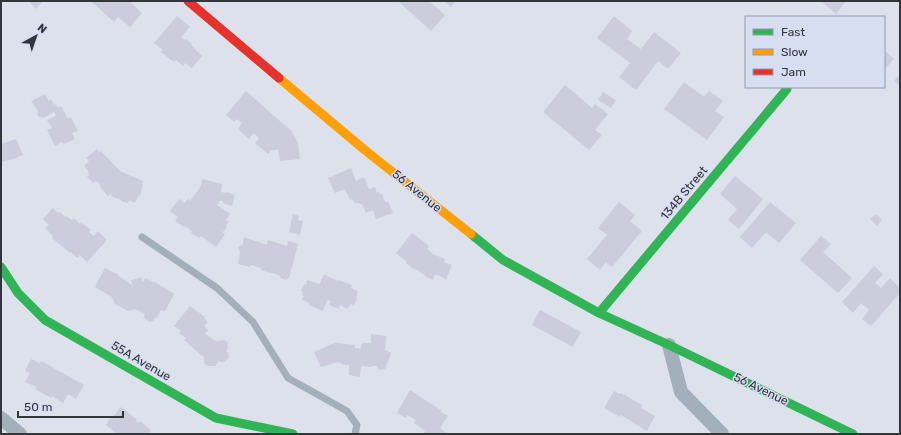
<svg xmlns="http://www.w3.org/2000/svg" width="901" height="435" font-family="Rubik,sans-serif">
  <rect width="100%" height="100%" fill="#dde1eb"/>
  <g fill="#ccd">
    <path d="M 32,1 L 43,1 L 36,9 L 30,3 Z"/>
    <path d="M 91,1 L 129,1 L 142,13 L 130,27 L 118,17 L 114,22 Z"/>
    <path d="M 398,1 L 429,1 L 445,15 L 431,31 Z"/>
    <path d="M 444,1 L 456,1 L 451,7 Z"/>
    <path d="M 821,1 L 846,1 L 836,14 Z"/>
    <path d="M 177,16 L 190,27 L 181,37 L 185,40 L 186,39 L 192,44 L 191,45 L 202,56 L 192,68 L 185,63 L 183,66 L 176,60 L 174,62 L 161,52 L 163,50 L 154,43 Z"/>
    <path d="M 614,16 L 632,31 L 627,39 L 641,49 L 654,32 L 681,53 L 668,69 L 658,61 L 636,90 L 619,77 L 630,63 L 597,38 Z"/>
    <path d="M 884,50 L 894,59 L 884,70 Z"/>
    <path d="M 900,74 L 900,86 L 894,81 Z"/>
    <path d="M 684,82 L 704,97 L 709,91 L 723,101 L 715,111 L 724,117 L 707,140 L 664,109 Z"/>
    <path d="M 565,85 L 592,108 L 595,104 L 608,114 L 595,130 L 602,135 L 589,150 L 543,112 Z"/>
    <path d="M 246,91 L 281,122 L 291,130 L 298,143 L 300,159 L 280,161 L 278,150 L 271,150 L 268,154 L 255,143 L 259,138 L 254,133 L 249,139 L 238,129 L 242,123 L 237,119 L 234,122 L 226,115 Z"/>
    <path d="M 603,92 L 616,100 L 611,108 L 598,100 Z"/>
    <path d="M 45,94 L 49,101 L 51,99 L 54,105 L 56,104 L 58,108 L 61,106 L 68,119 L 71,117 L 78,131 L 72,133 L 75,139 L 64,144 L 62,142 L 55,146 L 47,130 L 52,128 L 47,120 L 56,116 L 54,112 L 43,118 L 39,117 L 37,114 L 38,111 L 31,101 Z"/>
    <path d="M 16,139 L 23,155 L 17,157 L 17,158 L 1,162 L 1,144 Z"/>
    <path d="M 97,149 L 99,152 L 101,151 L 120,171 L 143,181 L 142,184 L 143,184 L 140,196 L 139,195 L 135,203 L 129,200 L 128,203 L 121,201 L 121,200 L 111,196 L 112,195 L 111,194 L 108,196 L 100,187 L 101,186 L 97,181 L 96,182 L 95,181 L 93,183 L 87,177 L 89,175 L 88,173 L 89,172 L 84,166 L 89,161 L 86,158 Z"/>
    <path d="M 351,168 L 356,181 L 364,177 L 369,189 L 375,187 L 377,193 L 379,192 L 380,194 L 382,194 L 385,202 L 388,201 L 393,213 L 376,219 L 373,210 L 366,213 L 362,204 L 360,204 L 358,203 L 356,204 L 352,199 L 350,200 L 345,189 L 335,193 L 328,178 Z"/>
    <path d="M 735,176 L 763,199 L 739,229 L 728,220 L 737,209 L 720,194 Z"/>
    <path d="M 202,179 L 222,184 L 221,192 L 225,193 L 226,192 L 235,195 L 232,206 L 223,203 L 223,201 L 220,201 L 217,205 L 230,214 L 226,220 L 229,222 L 226,225 L 227,227 L 224,231 L 222,232 L 225,234 L 216,247 L 201,236 L 199,238 L 191,233 L 192,231 L 185,226 L 184,227 L 175,221 L 178,217 L 170,211 L 179,199 L 185,203 L 188,199 L 190,201 L 201,186 Z"/>
    <path d="M 619,202 L 635,215 L 630,221 L 642,231 L 612,267 L 606,262 L 600,270 L 587,259 L 607,235 L 598,228 Z"/>
    <path d="M 770,202 L 796,223 L 779,243 L 766,232 L 752,248 L 740,237 Z"/>
    <path d="M 53,208 L 58,213 L 60,212 L 65,217 L 66,216 L 72,220 L 74,218 L 80,224 L 81,222 L 91,230 L 89,232 L 94,236 L 98,231 L 107,240 L 87,262 L 80,255 L 77,258 L 71,252 L 70,253 L 52,238 L 53,236 L 45,228 L 49,225 L 43,219 Z"/>
    <path d="M 293,214 L 299,216 L 298,220 L 303,221 L 300,235 L 289,232 Z"/>
    <path d="M 876,214 L 882,220 L 877,226 L 870,219 Z"/>
    <path d="M 412,233 L 429,246 L 427,249 L 433,254 L 445,259 L 444,262 L 452,265 L 446,279 L 435,274 L 433,280 L 429,278 L 428,278 L 416,269 L 415,270 L 406,263 L 407,262 L 396,253 Z"/>
    <path d="M 821,236 L 831,244 L 823,252 L 852,278 L 838,293 L 800,260 Z"/>
    <path d="M 244,237 L 267,245 L 268,240 L 287,246 L 288,241 L 298,244 L 289,278 L 286,280 L 281,278 L 279,275 L 260,270 L 261,268 L 251,265 L 250,267 L 238,264 L 240,253 L 238,247 L 243,244 Z"/>
    <path d="M 874,266 L 883,274 L 875,283 L 881,288 L 890,278 L 900,288 L 900,293 L 871,326 L 862,319 L 869,310 L 861,303 L 853,313 L 842,302 Z"/>
    <path d="M 105,268 L 119,275 L 118,276 L 124,279 L 124,281 L 125,280 L 133,286 L 131,280 L 141,277 L 143,282 L 145,278 L 155,283 L 155,282 L 174,294 L 165,311 L 161,310 L 157,318 L 155,318 L 153,321 L 150,322 L 145,319 L 144,316 L 145,314 L 135,309 L 128,311 L 114,303 L 112,297 L 95,287 Z"/>
    <path d="M 325,275 L 338,281 L 338,280 L 352,285 L 351,288 L 358,291 L 356,298 L 357,299 L 354,305 L 350,304 L 349,308 L 348,307 L 347,309 L 340,305 L 339,309 L 329,305 L 331,301 L 327,300 L 323,311 L 309,305 L 309,303 L 302,300 L 304,296 L 302,295 L 303,292 L 301,291 L 304,284 L 306,285 L 307,280 L 320,284 L 323,276 Z"/>
    <path d="M 190,306 L 205,317 L 204,318 L 208,322 L 204,326 L 208,330 L 205,334 L 216,341 L 224,340 L 227,342 L 228,348 L 226,351 L 228,352 L 229,357 L 225,362 L 220,362 L 218,360 L 218,362 L 215,366 L 208,366 L 204,363 L 204,356 L 202,356 L 184,340 L 186,338 L 179,333 L 181,331 L 174,326 Z"/>
    <path d="M 540,310 L 581,332 L 573,347 L 532,325 Z"/>
    <path d="M 371,334 L 386,336 L 385,350 L 391,353 L 385,369 L 382,370 L 378,369 L 377,366 L 372,366 L 372,367 L 361,366 L 360,377 L 349,375 L 349,365 L 344,365 L 338,362 L 321,367 L 314,352 L 337,342 L 337,343 L 355,345 L 355,348 L 361,349 L 362,343 L 371,343 Z"/>
    <path d="M 31,359 L 40,363 L 41,361 L 84,385 L 76,399 L 68,394 L 63,403 L 52,396 L 51,398 L 35,389 L 37,387 L 25,382 L 30,373 L 25,371 Z"/>
    <path d="M 410,390 L 442,411 L 441,412 L 448,416 L 440,428 L 448,434 L 423,434 L 425,431 L 414,423 L 416,420 L 407,415 L 406,418 L 397,413 Z"/>
    <path d="M 614,391 L 620,394 L 620,393 L 624,395 L 624,394 L 631,399 L 642,405 L 641,408 L 655,416 L 647,431 L 621,415 L 620,417 L 604,408 Z"/>
    <path d="M 121,407 L 137,420 L 136,421 L 139,423 L 140,421 L 151,430 L 149,433 L 151,434 L 117,434 L 106,425 L 110,418 L 111,419 Z"/>
  </g>
  <g fill="none" stroke-linecap="round" stroke-linejoin="round">
    <path stroke="#a3afbb" stroke-width="7" d="M 142,237 L 217,288 L 253,322 L 288,378 L 347,411 L 357,425 L 355,434"/>
    <g stroke="#a3afbb" stroke-width="14">
      <path d="M 669,345 L 681,392 L 722,434"/>
      <path d="M 1,418 L 20,434"/>
    </g>
    <g stroke="#30b455" stroke-width="9">
      <path d="M 471,234 L 503,260 L 599,313 L 669,345 L 853,434"/>
      <path d="M 1,267 L 18,293 L 45,320 L 216,418 L 293,434"/>
      <path d="M 599,313 L 787,89"/>
    </g>
    <path stroke="#ff9f0a" stroke-width="9" d="M 279,78 L 366,151 L 471,234"/>
    <path stroke="#e5322d" stroke-width="9" d="M 188,1 L 279,78"/>
  </g>
  <g text-anchor="middle" stroke-width="3" stroke-linejoin="round" paint-order="stroke">
    <g font-size="12" fill="#32353c" stroke="#d7def1">
      <text transform="translate(417 191) rotate(39)" y="4">56 Avenue</text>
      <text transform="translate(684 193) rotate(-50)" y="4">134B Street</text>
      <text transform="translate(141 361) rotate(30)" y="4">55A Avenue</text>
      <text transform="translate(761 389) rotate(26)" y="4">56 Avenue</text>
    </g>
  </g>
  <rect width="901" height="435" fill="none" stroke="#32353c" stroke-width="4"/>
  <rect x="745" y="16" width="140" height="72" fill="#d7def1" stroke="#959aa9"/>
  <rect x="753" y="29" width="20" height="6" fill="#30b455" stroke="#959aa9"/>
  <text x="781" y="36" font-size="12" fill="#32353c">Fast</text>
  <rect x="753" y="49" width="20" height="6" fill="#ff9f0a" stroke="#959aa9"/>
  <text x="781" y="56" font-size="12" fill="#32353c">Slow</text>
  <rect x="753" y="69" width="20" height="6" fill="#e5322d" stroke="#959aa9"/>
  <text x="781" y="76" font-size="12" fill="#32353c">Jam</text>
  <g transform="translate(36 36) rotate(40)" stroke="#d7def1" stroke-width="3" paint-order="stroke">
  <path d="M0-3L7 15L0 10L-7 15Z" fill="#32353c"/>
  <text y="-6" font-size="11" font-weight="bold" text-anchor="middle" fill="#32353c">N</text>
  </g>
  <path d="M18 411v6h105v-6" fill="none" stroke="#32353c" stroke-width="2"/>
  <text x="24" y="411" font-size="12" fill="#32353c" stroke="#d7def1" stroke-width="3" paint-order="stroke">50 m</text>
</svg>
